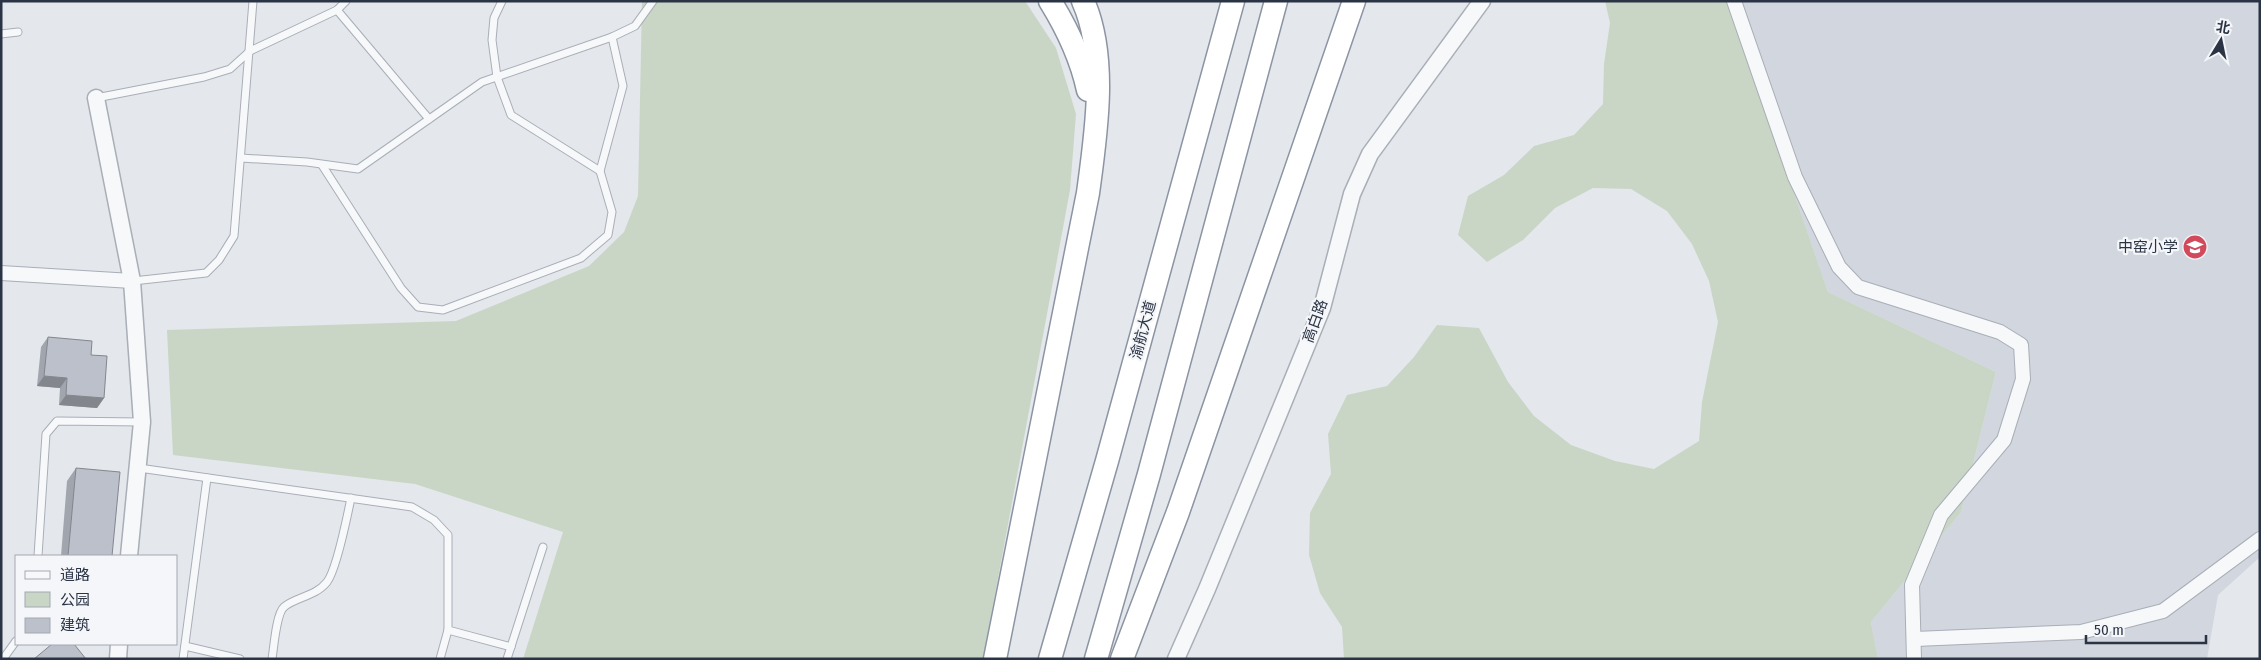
<svg xmlns="http://www.w3.org/2000/svg" width="2261" height="660" font-family="'Fira Sans Condensed','Noto Sans SC',sans-serif">
  <rect width="100%" height="100%" fill="#e4e7ec"/>
  <path fill="#d2d6de" d="M 1728,1 L 2260,1 L 2260,557 L 2218,595 L 2207,659 L 1878,659 L 1871,622 L 1961,512 L 1996,372 L 1828,292 Z"/>
  <g fill="#c9d6c5">
    <path d="M 642,1 L 1025,1 L 1056,48 L 1076,114 L 1070,190 L 983,659 L 523,659 L 563,532 L 415,484 L 173,455 L 167,330 L 456,321 L 589,266 L 624,232 L 638,196 Z"/>
    <path d="M 1605,1 L 1728,1 L 1828,292 L 1996,372 L 1961,512 L 1871,622 L 1878,659 L 1344,659 L 1342,627 L 1320,593 L 1309,555 L 1310,513 L 1331,474 L 1328,434 L 1347,395 L 1387,386 L 1414,357 L 1437,325 L 1479,328 L 1508,382 L 1534,416 L 1571,445 L 1615,461 L 1654,469 L 1699,441 L 1702,402 L 1718,322 L 1709,281 L 1692,244 L 1667,211 L 1631,189 L 1593,188 L 1555,208 L 1523,240 L 1487,262 L 1458,235 L 1468,196 L 1504,175 L 1534,146 L 1574,135 L 1603,104 L 1604,64 L 1610,23 Z"/>
  </g>
  <g fill="none" stroke-linecap="round" stroke-linejoin="round">
    <defs>
      <g id="service">
        <path d="M 502,1 L 494,18 L 492,40 L 497,77 L 511,115 L 600,171"/>
        <path d="M 337,10 L 429,119"/>
        <path d="M 1,34 L 18,32"/>
        <path d="M 96,98 L 204,77 L 230,69 L 250,51 L 337,10 L 346,1"/>
        <path d="M 241,158 L 307,162 L 358,169 L 482,82 L 612,37 L 635,26 L 653,1"/>
        <path d="M 322,165 L 401,288 L 418,307 L 443,310 L 581,258 L 608,235 L 612,212 L 600,171 L 623,86 L 612,37"/>
        <path d="M 133,281 L 206,273 L 219,260 L 234,236 L 253,1"/>
        <path d="M 139,468 L 412,507 L 434,520 L 448,535 L 448,630 L 440,659"/>
        <path d="M 38,556 L 46,434 L 57,421 L 142,422"/>
        <path d="M 448,630 L 511,647"/>
        <path d="M 185,646 L 240,659"/>
        <path d="M 3,659 L 16,641"/>
        <path d="M 183,659 L 207,478"/>
        <path d="M 272,659 C 274,647 276,614 284,607 C 295,597 315,597 327,582 C 337,569 347,517 351,498"/>
        <path d="M 507,659 L 543,547"/>
      </g>
      <g id="minor">
        <path d="M 1734,1 L 1795,177 L 1839,267 L 1858,287 L 2000,332 L 2021,345 L 2023,379 L 2004,440 L 1941,515 L 1912,585 L 1914,659"/>
        <path d="M 1,273 L 132,281"/>
        <path d="M 1915,639 L 2081,632 L 2163,611 L 2260,539"/>
      </g>
      <g id="tertiary">
        <path d="M 96,98 L 132,281 L 142,422 L 129,556"/>
        <path d="M 118,659 L 119,644"/>
        <path d="M 1176,659 L 1207,589 L 1322,308 L 1352,194 L 1370,154 L 1482,1"/>
      </g>
      <g id="trunk">
        <path d="M 1050,1 C 1068,30 1081,58 1088,90"/>
        <path d="M 995,659 L 1088,193 C 1096,134 1108,57 1083,1"/>
        <path d="M 1050,659 L 1107,461 L 1233,1"/>
        <path d="M 1096,659 L 1149,474 L 1276,1"/>
        <path d="M 1122,659 L 1178,512 L 1354,1"/>
      </g>
    </defs>
    <use href="#service" stroke="#a9aeb7" stroke-width="9"/>
    <use href="#minor" stroke="#a9aeb7" stroke-width="16"/>
    <use href="#tertiary" stroke="#a9aeb7" stroke-width="19"/>
    <use href="#trunk" stroke="#8b94a3" stroke-width="25"/>
    <use href="#service" stroke="#f7f8fa" stroke-width="7"/>
    <use href="#minor" stroke="#f7f8fa" stroke-width="14"/>
    <use href="#tertiary" stroke="#f7f8fa" stroke-width="16"/>
    <use href="#trunk" stroke="#fff" stroke-width="22"/>
  </g>
  <g fill="#a1a5ae">
    <path d="M 48,337 L 91,355 L 104,398 L 97,408 L 59,405 L 60,388 L 37,386 L 41,347 Z"/>
    <path d="M 76,468 L 112,556 L 61,556 L 67,481 Z"/>
  </g>
  <g fill="#83868d">
    <path d="M 44,376 L 67,378 L 60,388 L 37,386 Z"/>
    <path d="M 66,395 L 104,398 L 97,408 L 59,405 Z"/>
  </g>
  <g fill="#bbc0ca" stroke="#83868d">
    <path d="M 48,337 L 92,341 L 91,355 L 107,356 L 104,398 L 66,395 L 67,378 L 44,376 Z"/>
    <path d="M 76,468 L 120,472 L 112,556 L 68,556 Z"/>
    <path d="M 52,644 L 74,644 L 86,659 L 34,659 Z"/>
  </g>
  <defs>
    <symbol id="school-disc" viewBox="-11 -11 22 22"><circle r="9.5" fill="#d1495b" stroke="#f4f6f9"/><path d="M0-5L7-2L0 1L-7-2ZM-4 1L0 2.5L4 1V4Q0 6-4 4Z" fill="#fff"/></symbol>
  </defs>
  <g fill-rule="evenodd">
    <use href="#school-disc" x="2181" y="233" width="28" height="28"/>
  </g>
  <g text-anchor="middle" stroke-width="4.5" stroke-linejoin="round" paint-order="stroke">
    <g font-size="15" fill="#2b3445" stroke="#f4f6f9" text-anchor="end">
      <text x="2178" y="252">中窑小学</text>
    </g>
    <g font-size="15" fill="#2b3445" stroke="#f4f6f9">
      <text transform="translate(1315 321) rotate(-70)" y="5">高白路</text>
      <text transform="translate(1143 330) rotate(-75)" y="5">渝航大道</text>
    </g>
  </g>
  <rect width="2261" height="660" fill="none" stroke="#2b3445" stroke-width="5"/>
  <rect x="15" y="555" width="162" height="90" fill="#f4f6f9" stroke="#a4a8b1"/>
  <rect x="25" y="571" width="25" height="8" fill="#f7f8fa" stroke="#a4a8b1"/>
  <text x="60" y="580" font-size="15" fill="#2b3445">道路</text>
  <rect x="25" y="592" width="25" height="15" fill="#c9d6c5" stroke="#a4a8b1"/>
  <text x="60" y="605" font-size="15" fill="#2b3445">公园</text>
  <rect x="25" y="618" width="25" height="15" fill="#bbc0ca" stroke="#a4a8b1"/>
  <text x="60" y="630" font-size="15" fill="#2b3445">建筑</text>
  <g transform="translate(2221 40) rotate(10)" stroke="#f4f6f9" stroke-width="4" paint-order="stroke">
  <path d="M0-4L9 19L0 12L-9 19Z" fill="#2b3445"/>
  <text y="-8" font-size="14" font-weight="bold" text-anchor="middle" fill="#2b3445">北</text>
  </g>
  <path d="M2086 635v8h120v-8" fill="none" stroke="#2b3445" stroke-width="2.5"/>
  <text x="2094" y="635" font-size="15" fill="#2b3445" stroke="#f4f6f9" stroke-width="4" paint-order="stroke">50 m</text>
</svg>
